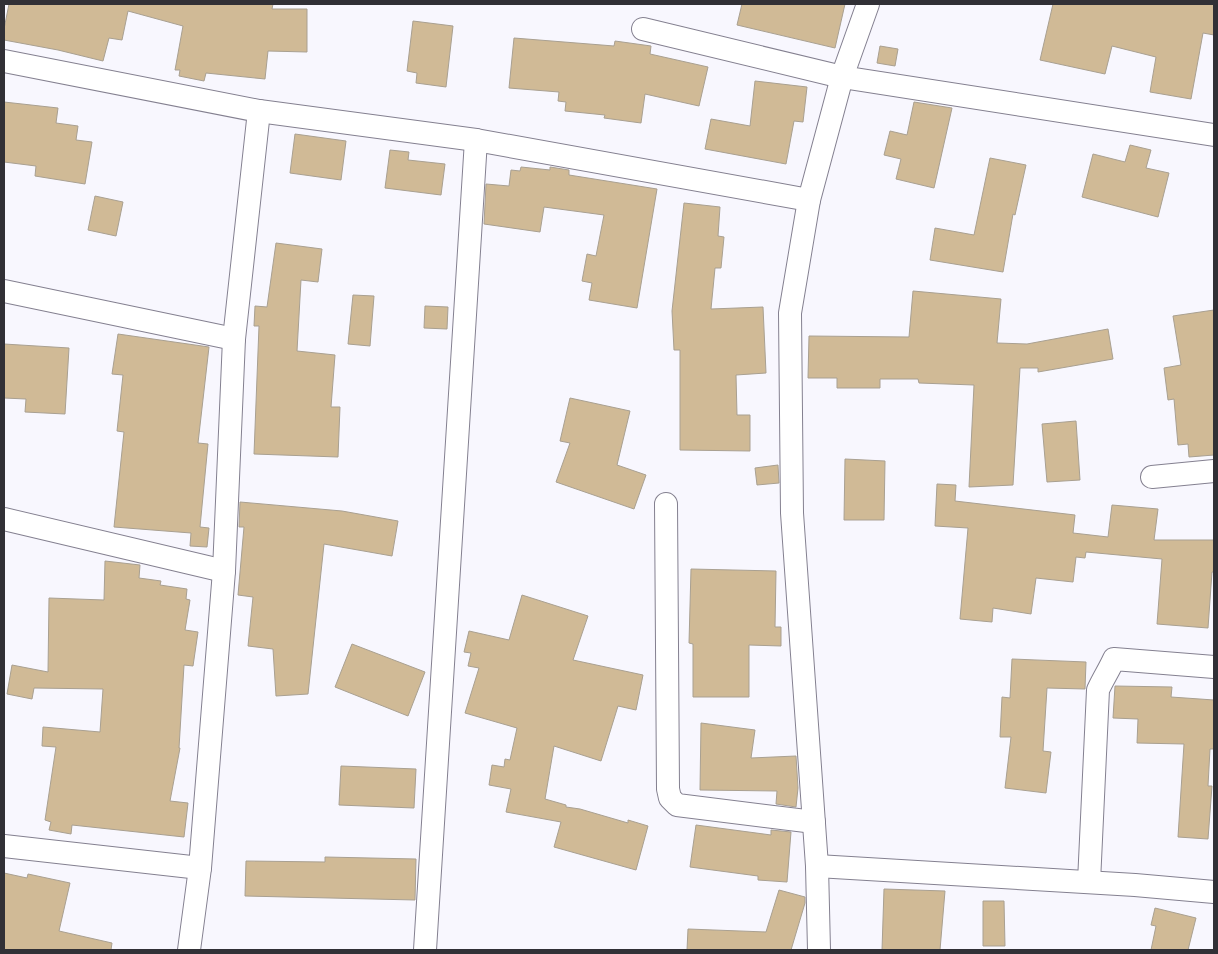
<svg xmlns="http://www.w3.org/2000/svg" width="1218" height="954" font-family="'Roboto Serif',serif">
  <rect width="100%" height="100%" fill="#f8f7fe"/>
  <g fill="#d0ba96" stroke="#a9a091">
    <path d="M 9,4 L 273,4 L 272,9 L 307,9 L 307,52 L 268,51 L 265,79 L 206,73 L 204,81 L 179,76 L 180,70 L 175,70 L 183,26 L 128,11 L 122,40 L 109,38 L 103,61 L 58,50 L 4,40 L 4,29 Z"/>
    <path d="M 742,4 L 845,4 L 835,48 L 737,25 Z"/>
    <path d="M 1053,4 L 1214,4 L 1214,35 L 1203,33 L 1191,99 L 1150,92 L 1156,57 L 1112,46 L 1105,74 L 1040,60 Z"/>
    <path d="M 413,21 L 453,26 L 446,87 L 416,83 L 417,73 L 407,71 Z"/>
    <path d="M 514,38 L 614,46 L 615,41 L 651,46 L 650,54 L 708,67 L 699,106 L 645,94 L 641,123 L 604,118 L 605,115 L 565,111 L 566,102 L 558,101 L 559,92 L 509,88 Z"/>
    <path d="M 880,46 L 898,49 L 895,66 L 877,63 Z"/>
    <path d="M 755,81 L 807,87 L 803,122 L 794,121 L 786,164 L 705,149 L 711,119 L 750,126 Z"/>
    <path d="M 4,102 L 58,108 L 56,123 L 78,126 L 76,140 L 92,142 L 85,184 L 35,176 L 36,166 L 4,162 Z"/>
    <path d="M 914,102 L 952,108 L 934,188 L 896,179 L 901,159 L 884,155 L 890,131 L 907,135 Z"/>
    <path d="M 295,134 L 346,141 L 341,180 L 290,173 Z"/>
    <path d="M 1130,145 L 1151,150 L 1146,168 L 1169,173 L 1158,217 L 1082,197 L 1093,154 L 1125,162 Z"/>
    <path d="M 390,150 L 409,152 L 408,160 L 445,164 L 441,195 L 385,188 Z"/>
    <path d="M 990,158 L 1026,165 L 1015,215 L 1013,214 L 1003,272 L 930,260 L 935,228 L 974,235 Z"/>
    <path d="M 521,167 L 550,170 L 550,167 L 569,170 L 569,175 L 657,189 L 637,308 L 589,300 L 592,283 L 582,281 L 587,254 L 596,256 L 604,215 L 544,207 L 540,232 L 484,224 L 486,184 L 509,186 L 511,170 L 520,171 Z"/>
    <path d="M 95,196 L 123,202 L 116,236 L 88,230 Z"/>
    <path d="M 684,203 L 720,207 L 718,236 L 724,237 L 721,268 L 715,268 L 711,309 L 763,307 L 766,373 L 736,375 L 737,415 L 750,415 L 750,451 L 680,450 L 680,350 L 674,350 L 672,311 Z"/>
    <path d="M 276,243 L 322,249 L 318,282 L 301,280 L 297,351 L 335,355 L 331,407 L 340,407 L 338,457 L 254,454 L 259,326 L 254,326 L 255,306 L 267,307 Z"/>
    <path d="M 913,291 L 1001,299 L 997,343 L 1027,344 L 1108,329 L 1113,359 L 1038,372 L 1038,368 L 1020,368 L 1013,485 L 969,487 L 974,385 L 919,383 L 918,379 L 880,379 L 880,388 L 837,388 L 837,378 L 808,378 L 809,336 L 909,337 Z"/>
    <path d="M 353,295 L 374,296 L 370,346 L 348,344 Z"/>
    <path d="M 425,306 L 448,307 L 447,329 L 424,328 Z"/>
    <path d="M 1214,310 L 1214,455 L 1189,457 L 1188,444 L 1178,445 L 1174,399 L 1168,400 L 1164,368 L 1181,365 L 1173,316 Z"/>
    <path d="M 118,334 L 209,347 L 198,443 L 208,444 L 200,527 L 209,528 L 207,547 L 190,546 L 191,533 L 114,527 L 124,432 L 117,431 L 123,375 L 112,374 Z"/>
    <path d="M 4,344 L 69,348 L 65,414 L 25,412 L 26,399 L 4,398 Z"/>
    <path d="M 570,398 L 630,411 L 617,465 L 646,475 L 634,509 L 556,482 L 570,443 L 560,441 Z"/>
    <path d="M 1076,421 L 1080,480 L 1047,482 L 1042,424 Z"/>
    <path d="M 845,459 L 885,461 L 884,520 L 844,520 Z"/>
    <path d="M 778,465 L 779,483 L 757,485 L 755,468 Z"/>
    <path d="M 937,484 L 956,485 L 955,501 L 1075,515 L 1073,533 L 1108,537 L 1112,505 L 1158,509 L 1154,540 L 1214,540 L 1214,572 L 1212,572 L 1208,628 L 1157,624 L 1162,559 L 1086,552 L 1085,558 L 1076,557 L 1073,582 L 1036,578 L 1031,614 L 993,608 L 992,622 L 960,619 L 968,528 L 935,526 Z"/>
    <path d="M 240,502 L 342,511 L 398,521 L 392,556 L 324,544 L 308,694 L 276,696 L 273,649 L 248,646 L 253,597 L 238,595 L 244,527 L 239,527 Z"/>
    <path d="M 105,561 L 140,565 L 139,578 L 161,581 L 160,585 L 187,589 L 186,599 L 190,600 L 185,630 L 198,632 L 193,666 L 184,665 L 179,748 L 180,748 L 170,801 L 188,803 L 184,837 L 72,825 L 71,834 L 49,830 L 51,822 L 45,820 L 56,747 L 42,746 L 43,727 L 100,732 L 103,689 L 34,688 L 32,699 L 7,694 L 12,665 L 48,672 L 49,598 L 104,600 Z"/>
    <path d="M 691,569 L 776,571 L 775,627 L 781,627 L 781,646 L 749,645 L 749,697 L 693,697 L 693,644 L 689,643 Z"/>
    <path d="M 522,595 L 588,616 L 573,660 L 643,675 L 636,710 L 618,706 L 601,761 L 554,746 L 545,799 L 566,805 L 566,807 L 580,809 L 628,823 L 628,820 L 648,826 L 636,870 L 554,847 L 561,822 L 506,812 L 511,789 L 489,785 L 492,765 L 504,767 L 505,759 L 510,760 L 517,728 L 465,713 L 479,668 L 468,666 L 471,653 L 464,652 L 469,631 L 509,640 Z"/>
    <path d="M 352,644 L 425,672 L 408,716 L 335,687 Z"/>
    <path d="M 1012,659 L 1086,662 L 1085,689 L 1047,688 L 1043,751 L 1051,752 L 1046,793 L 1005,788 L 1011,737 L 1000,737 L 1002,697 L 1010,698 Z"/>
    <path d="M 1115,686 L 1172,687 L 1171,697 L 1214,700 L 1214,749 L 1210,749 L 1208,786 L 1212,786 L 1208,839 L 1178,837 L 1184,744 L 1137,743 L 1138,719 L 1113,718 Z"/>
    <path d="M 701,723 L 755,730 L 751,758 L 796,756 L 798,788 L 796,807 L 776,804 L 777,791 L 700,790 Z"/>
    <path d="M 341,766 L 416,769 L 414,808 L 339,805 Z"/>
    <path d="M 696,825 L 771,835 L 771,830 L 791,832 L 787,882 L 758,880 L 758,876 L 690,867 Z"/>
    <path d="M 325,857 L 416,859 L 415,900 L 245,896 L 246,861 L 325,862 Z"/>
    <path d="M 4,873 L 27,878 L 28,874 L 70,883 L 59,931 L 112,943 L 111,950 L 4,950 Z"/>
    <path d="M 884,889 L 945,891 L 940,950 L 882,950 Z"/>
    <path d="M 779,890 L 805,897 L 805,903 L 791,950 L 687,950 L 688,929 L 766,932 Z"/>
    <path d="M 983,901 L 1004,901 L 1005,946 L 983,946 Z"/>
    <path d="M 1155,908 L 1196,918 L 1188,950 L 1151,950 L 1156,926 L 1151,925 Z"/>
  </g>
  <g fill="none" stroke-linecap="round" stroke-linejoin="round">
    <defs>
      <g id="minor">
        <path d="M 643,29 L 842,77 L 1214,135"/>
        <path d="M 4,61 L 259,111 L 476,140 L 809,200"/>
        <path d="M 4,291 L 234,339"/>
        <path d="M 1152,477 L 1214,471"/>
        <path d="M 666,504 L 668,789 L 670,798 L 677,805 L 814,822"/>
        <path d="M 4,519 L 224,571"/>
        <path d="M 4,846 L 200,868"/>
        <path d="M 817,866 L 1135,885 L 1214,892"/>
        <path d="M 1089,882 L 1098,690 C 1103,679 1109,670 1114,659 L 1214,667"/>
        <path d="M 189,950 L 200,868 L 224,571 L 234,339 L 259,111"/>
        <path d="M 425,950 L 476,140"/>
        <path d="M 819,950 L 817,866 L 792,513 L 790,313 L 809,200 L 842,77 L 868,4"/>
      </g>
    </defs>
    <use href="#minor" stroke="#848090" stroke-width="24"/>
    <use href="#minor" stroke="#fff" stroke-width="22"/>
  </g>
  <rect width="1218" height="954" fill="none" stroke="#313036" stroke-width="10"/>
</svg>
